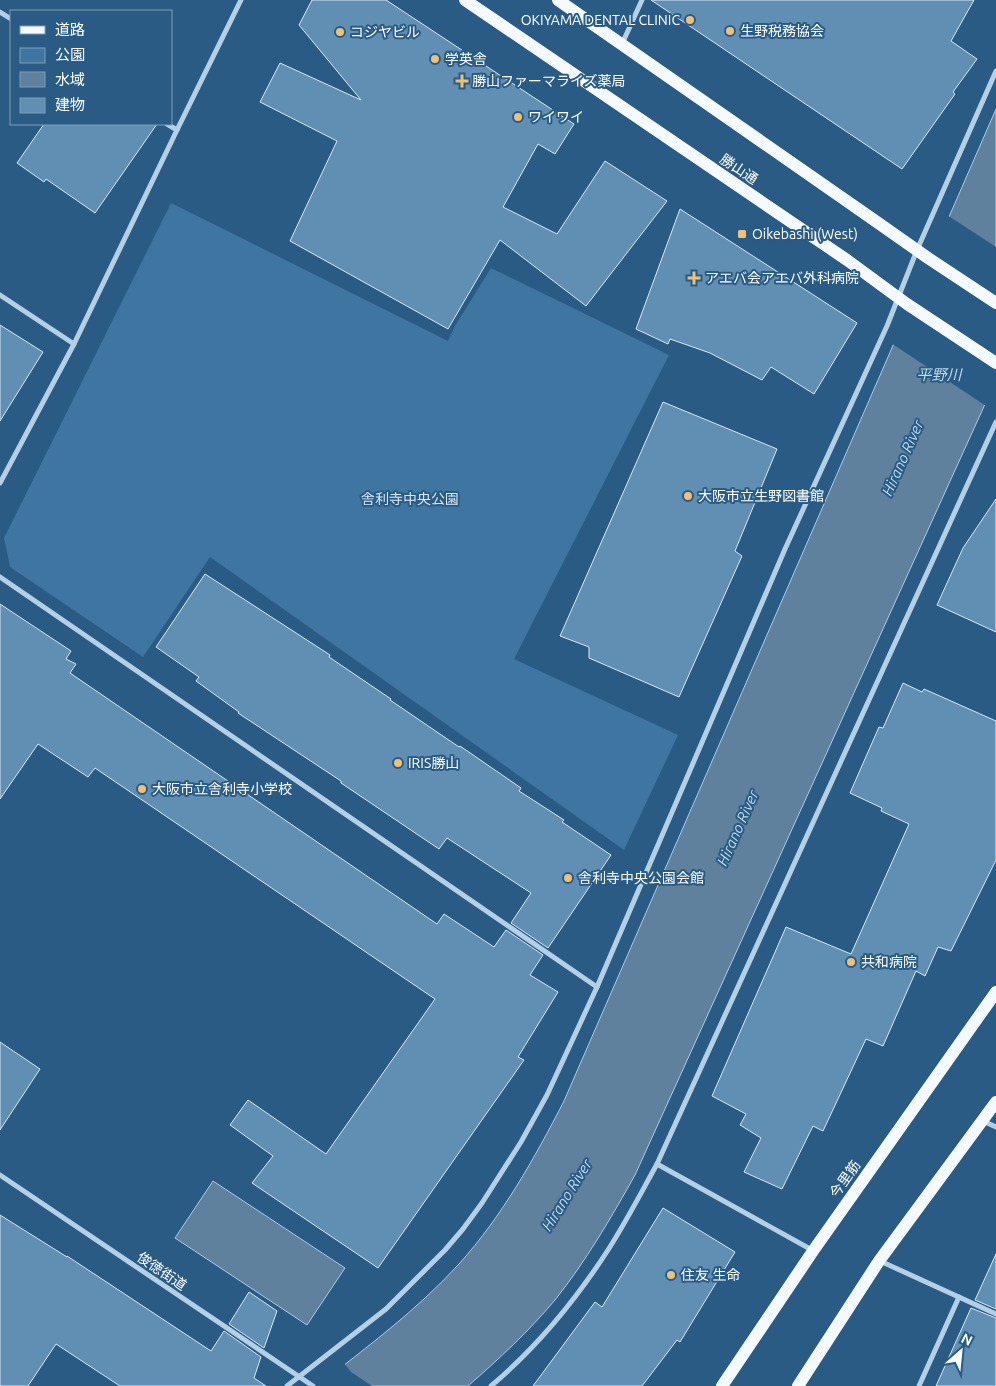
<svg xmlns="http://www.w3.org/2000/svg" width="996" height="1386" font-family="Ubuntu,'Noto Sans JP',sans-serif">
  <rect width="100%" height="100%" fill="#295b85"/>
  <path fill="#3e75a1" d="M 171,203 L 448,341 L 455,326 L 491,268 L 669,355 L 514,659 L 678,735 L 624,850 L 210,557 L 143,657 L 10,567 L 4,538 Z"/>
  <g fill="#5f819e" stroke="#a9cce7">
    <path d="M 996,109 L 996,380 L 635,1175 C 611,1218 586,1261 555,1300 C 529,1331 499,1359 468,1386 L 317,1386 C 366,1348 417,1310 459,1264 C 503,1215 534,1159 564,1101 Z"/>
    <path d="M 213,1181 L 345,1268 L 307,1325 L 175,1238 Z"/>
  </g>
  <g fill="#295b85">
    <path d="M 947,215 L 996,247 L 996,384 L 986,406 L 891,343 Z"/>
    <path d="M 343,1362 L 351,1372 L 372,1386 L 314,1386 Z"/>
  </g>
  <g fill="#618fb4" stroke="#d7e8f6">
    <path d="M 312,0 L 386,0 L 574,124 L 555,154 L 538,144 L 503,207 L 557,234 L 605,161 L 667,201 L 586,306 L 500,240 L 448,329 L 290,241 L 337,141 L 260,102 L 280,63 L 361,100 L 299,25 Z"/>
    <path d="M 651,0 L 974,0 L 951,41 L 977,59 L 953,92 L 955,94 L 902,169 Z"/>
    <path d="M 44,124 L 157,124 L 95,213 L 46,179 L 44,182 L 17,163 Z"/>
    <path d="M 680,209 L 857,323 L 814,394 L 771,367 L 762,380 L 710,353 L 670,339 L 668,344 L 636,329 Z"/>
    <path d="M 0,325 L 43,352 L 0,421 Z"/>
    <path d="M 663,402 L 777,449 L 735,551 L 742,556 L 679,697 L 589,658 L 589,647 L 560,636 Z"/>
    <path d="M 996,499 L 996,632 L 937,605 L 963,548 Z"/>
    <path d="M 205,574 L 330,655 L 329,657 L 391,699 L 390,700 L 459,747 L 460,746 L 521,788 L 519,791 L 564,820 L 562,822 L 611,855 L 548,948 L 511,923 L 531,893 L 447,838 L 439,849 L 341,783 L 341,781 L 238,713 L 239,712 L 196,681 L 199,677 L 156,647 Z"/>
    <path d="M 0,604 L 71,651 L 66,659 L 76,664 L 70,673 L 437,924 L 444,914 L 494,947 L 506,930 L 543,955 L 530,975 L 558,992 L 518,1057 L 524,1060 L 378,1268 L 252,1183 L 273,1156 L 230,1125 L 248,1100 L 326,1154 L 435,999 L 95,768 L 88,777 L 38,744 L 0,799 Z"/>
    <path d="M 903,683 L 922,692 L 924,689 L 996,721 L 996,860 L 951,951 L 938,947 L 925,976 L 916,971 L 883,1046 L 866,1039 L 823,1131 L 813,1126 L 782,1189 L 744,1172 L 761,1138 L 740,1125 L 746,1114 L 712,1096 L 786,927 L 851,954 L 909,824 L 881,811 L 882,808 L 850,793 L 879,727 L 883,728 Z"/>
    <path d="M 0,1042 L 40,1069 L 0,1130 Z"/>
    <path d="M 663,1208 L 735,1252 L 680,1342 L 677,1340 L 642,1386 L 533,1386 L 595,1302 L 602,1307 Z"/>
    <path d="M 0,1215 L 67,1257 L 67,1256 L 211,1351 L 224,1331 L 261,1357 L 254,1378 L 266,1386 L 120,1386 L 56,1344 L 28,1386 L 0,1386 Z"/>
    <path d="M 996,1254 L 996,1309 L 975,1300 Z"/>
    <path d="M 249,1292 L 277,1311 L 264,1348 L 229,1324 Z"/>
    <path d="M 971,1308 L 996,1318 L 996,1386 L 936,1386 Z"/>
  </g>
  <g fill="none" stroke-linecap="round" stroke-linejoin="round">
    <g stroke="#b4d0e7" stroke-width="5">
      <path d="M 0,12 L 11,19"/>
      <path d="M 622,44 L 642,0"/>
      <path d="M 167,124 L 177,130"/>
      <path d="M 0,295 L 74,344"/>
      <path d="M 0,483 L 74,344 L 177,130 L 241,0"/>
      <path d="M 0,577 L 597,987"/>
      <path d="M 983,1121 L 996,1127"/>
      <path d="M 657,1164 L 812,1250"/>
      <path d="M 0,1175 L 313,1386"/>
      <path d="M 880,1261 L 996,1314"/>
      <path d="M 287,1386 L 386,1309 L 445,1250 L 463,1229 L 482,1203 L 521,1142 L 547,1095 L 597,987 L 785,549 L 887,326 L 917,250 L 996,71"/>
      <path d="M 491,1386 C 537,1347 575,1301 608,1250 C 626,1222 641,1193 657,1164 L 996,422"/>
      <path d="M 919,1386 L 959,1297"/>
    </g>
    <g stroke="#f5fafe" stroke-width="12">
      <path d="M 465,0 L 847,260 L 907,304 L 996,363"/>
      <path d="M 558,0 L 874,220 L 928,258 L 996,303"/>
      <path d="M 722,1386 L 813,1251 L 996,992"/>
      <path d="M 798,1386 L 879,1261 L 996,1102"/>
    </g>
  </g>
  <g fill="#eec17b" stroke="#295b85" stroke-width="2">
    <circle cx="690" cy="20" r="5"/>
    <circle cx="730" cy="31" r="5"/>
    <circle cx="340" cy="32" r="5"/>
    <circle cx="435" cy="59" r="5"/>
    <path d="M459.5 73.5h5v5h5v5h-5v5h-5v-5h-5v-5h5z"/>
    <circle cx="518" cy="117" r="5"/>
    <rect x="737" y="229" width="10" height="10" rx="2.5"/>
    <path d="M691.5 270.5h5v5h5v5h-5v5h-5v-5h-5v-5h5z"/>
    <circle cx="688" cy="496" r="5"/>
    <circle cx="398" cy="763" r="5"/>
    <circle cx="142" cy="789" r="5"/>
    <circle cx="568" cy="878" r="5"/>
    <circle cx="851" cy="962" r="5"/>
    <circle cx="671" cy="1275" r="5"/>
  </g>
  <g text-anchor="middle" stroke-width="4" stroke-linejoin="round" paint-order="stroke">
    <g font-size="14" fill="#fff" stroke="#295b85" text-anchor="start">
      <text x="680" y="25" text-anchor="end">OKIYAMA DENTAL CLINIC</text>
      <text x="740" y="36">生野税務協会</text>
      <text x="350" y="37">コジヤビル</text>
      <text x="445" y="64">学英舎</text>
      <text x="472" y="86">勝山ファーマライズ薬局</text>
      <text x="528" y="122">ワイワイ</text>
      <text x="752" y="239">Oikebashi (West)</text>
      <text x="705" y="283">アエバ会アエバ外科病院</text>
      <text x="698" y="501">大阪市立生野図書館</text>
      <text x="408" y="768">IRIS勝山</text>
      <text x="152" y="794">大阪市立舎利寺小学校</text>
      <text x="578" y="883">舎利寺中央公園会館</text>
      <text x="861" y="967">共和病院</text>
      <text x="681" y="1280">住友 生命</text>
    </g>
    <g font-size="14" fill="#fff" stroke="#295b85">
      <text transform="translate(739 169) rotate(34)" y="5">勝山通</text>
      <text transform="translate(845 1179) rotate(-55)" y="5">今里筋</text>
      <text transform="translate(162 1271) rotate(34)" y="5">俊徳街道</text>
    </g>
    <g font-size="14" fill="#d7e8f6" stroke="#295b85">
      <text x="410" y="504">舎利寺中央公園</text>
    </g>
    <g font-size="15" font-style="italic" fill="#c0daef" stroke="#295b85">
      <text x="939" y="380">平野川</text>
      <text transform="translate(903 458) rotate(-66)" y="5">Hirano River</text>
      <text transform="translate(738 828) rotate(-66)" y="5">Hirano River</text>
      <text transform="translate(567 1195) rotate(-58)" y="5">Hirano River</text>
    </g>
  </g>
  <rect x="10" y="10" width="162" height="115" fill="#295b85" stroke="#7f9db6"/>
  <rect x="20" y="26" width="25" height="8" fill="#f5fafe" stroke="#7f9db6"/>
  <text x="55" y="35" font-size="15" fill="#ffffff">道路</text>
  <rect x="20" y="48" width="25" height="15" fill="#3e75a1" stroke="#7f9db6"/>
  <text x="55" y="60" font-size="15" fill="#ffffff">公園</text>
  <rect x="20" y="72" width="25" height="15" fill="#5f819e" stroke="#7f9db6"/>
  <text x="55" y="85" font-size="15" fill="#ffffff">水域</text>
  <rect x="20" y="98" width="25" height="15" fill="#618fb4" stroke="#7f9db6"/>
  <text x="55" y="110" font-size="15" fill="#ffffff">建物</text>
  <g transform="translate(961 1351) rotate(27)" stroke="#295b85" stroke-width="4" paint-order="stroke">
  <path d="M0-4L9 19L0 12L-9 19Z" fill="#ffffff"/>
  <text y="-8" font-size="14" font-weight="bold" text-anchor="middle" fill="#ffffff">N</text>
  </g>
</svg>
